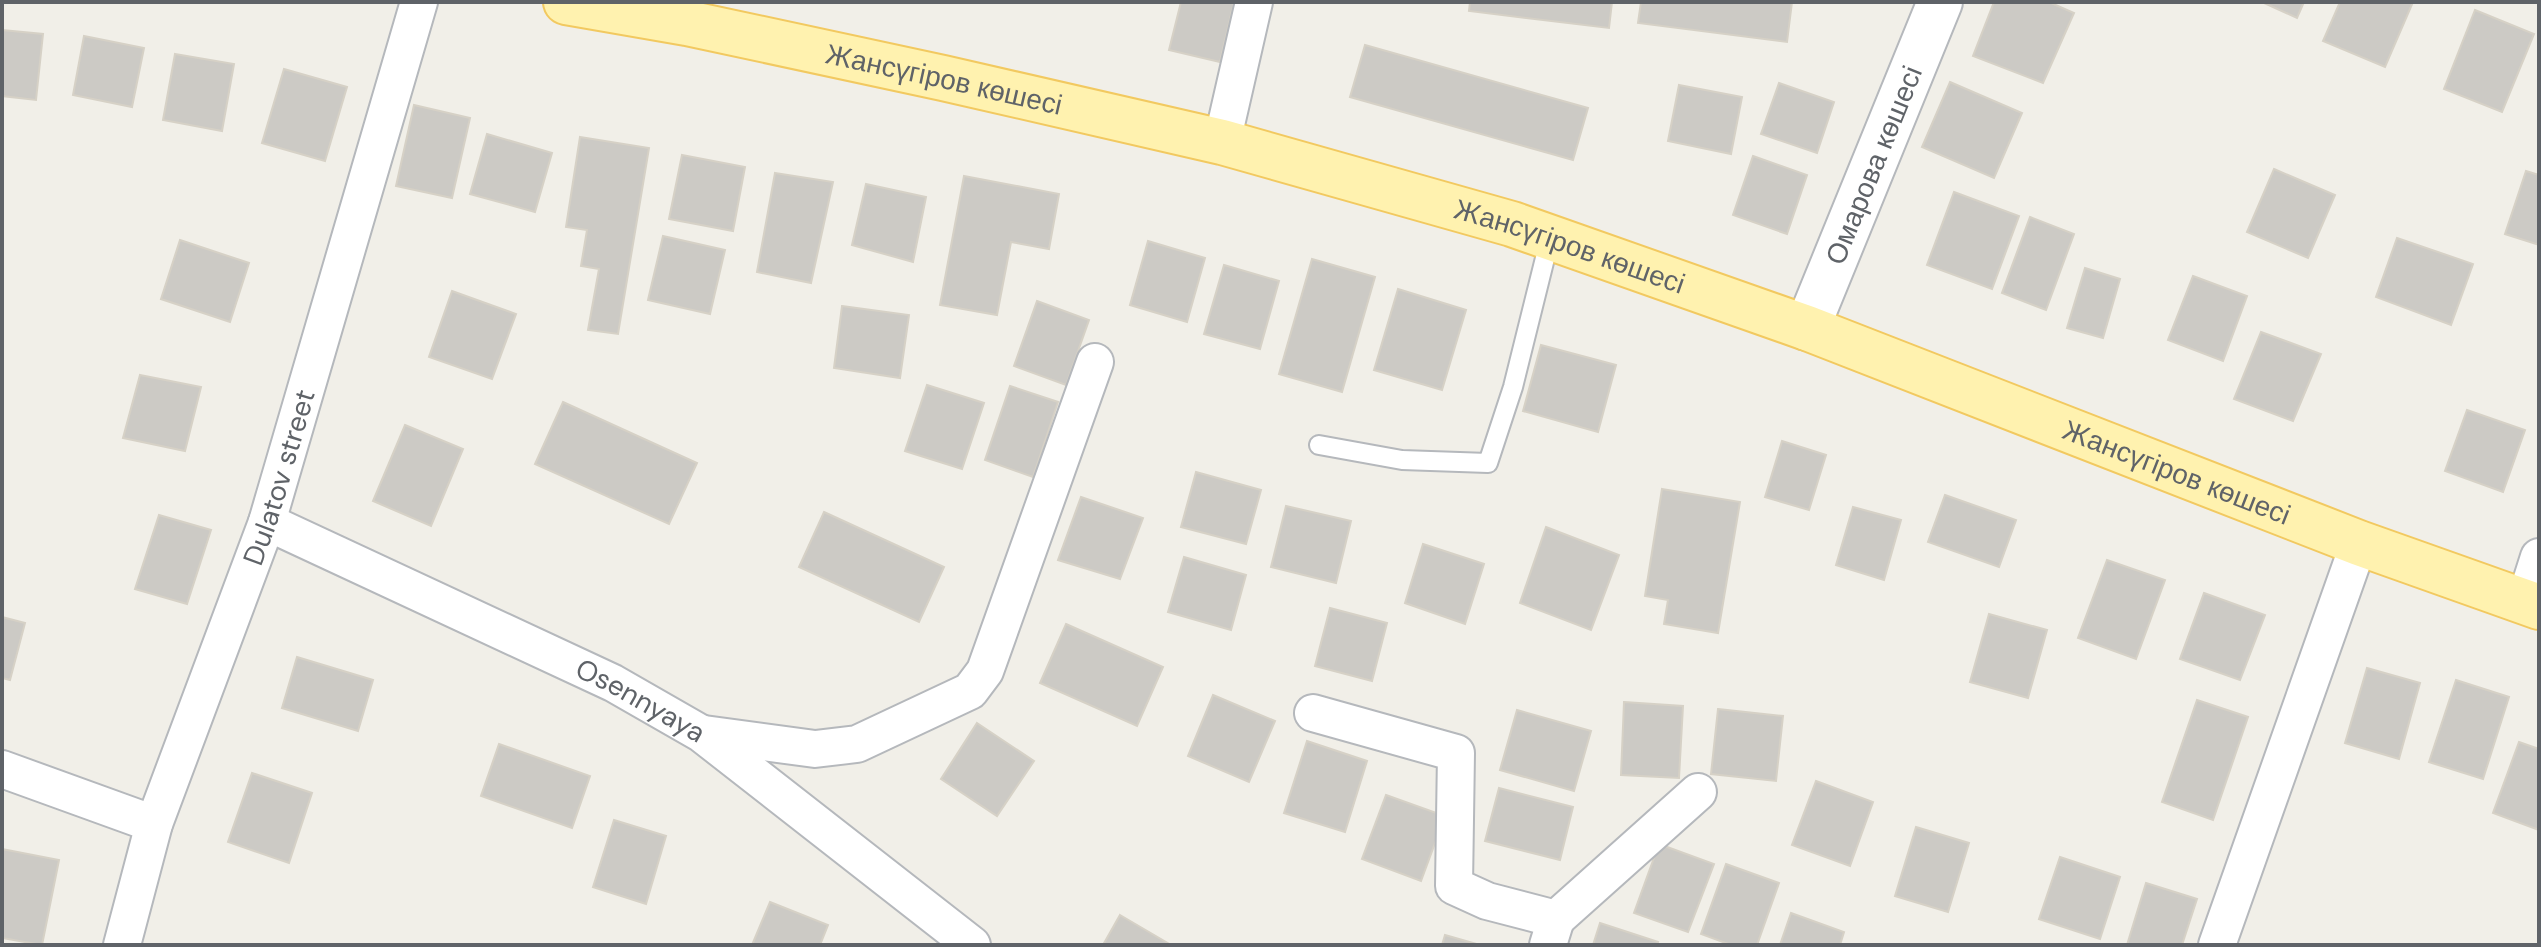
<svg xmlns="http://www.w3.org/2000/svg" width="2541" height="947" font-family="'DM Sans',sans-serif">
  <rect width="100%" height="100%" fill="#f1efe8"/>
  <g fill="#cccac5" stroke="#d6d1c6" stroke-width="2">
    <path d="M 1181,2 L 1234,2 L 1220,62 L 1169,50 Z"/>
    <path d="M 1470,2 L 1612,2 L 1609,28 L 1469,11 Z"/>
    <path d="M 1641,2 L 1792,2 L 1787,42 L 1638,23 Z"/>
    <path d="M 1994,2 L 2049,2 L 2074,13 L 2043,83 L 1973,56 Z"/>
    <path d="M 2262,2 L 2304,2 L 2297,18 Z"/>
    <path d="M 2340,2 L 2413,2 L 2385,67 L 2323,41 Z"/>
    <path d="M 2475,10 L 2534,34 L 2502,112 L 2444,89 Z"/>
    <path d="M 2,30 L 43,34 L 36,100 L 2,96 Z"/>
    <path d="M 84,36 L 144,48 L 132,107 L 73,95 Z"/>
    <path d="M 1365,45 L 1588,108 L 1573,160 L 1350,97 Z"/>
    <path d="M 175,54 L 234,64 L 222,131 L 163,120 Z"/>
    <path d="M 284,69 L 347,87 L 325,161 L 262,143 Z"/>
    <path d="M 1950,82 L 2022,113 L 1994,178 L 1922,147 Z"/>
    <path d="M 1779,83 L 1834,102 L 1817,153 L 1761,134 Z"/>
    <path d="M 1679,85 L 1742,97 L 1731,154 L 1668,141 Z"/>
    <path d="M 414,105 L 470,118 L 452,198 L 396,186 Z"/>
    <path d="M 487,134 L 552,153 L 535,212 L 470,194 Z"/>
    <path d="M 580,137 L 649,148 L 618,334 L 588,330 L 599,269 L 581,266 L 587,230 L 566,227 Z"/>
    <path d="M 682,155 L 745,167 L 733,231 L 669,219 Z"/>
    <path d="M 1753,156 L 1807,175 L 1787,234 L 1733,215 Z"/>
    <path d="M 2274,169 L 2335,195 L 2308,258 L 2247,232 Z"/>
    <path d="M 2526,171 L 2539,175 L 2539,245 L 2505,234 Z"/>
    <path d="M 775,173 L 833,182 L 811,283 L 757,272 Z"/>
    <path d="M 964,176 L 1059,194 L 1049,249 L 1011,242 L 997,315 L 940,305 Z"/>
    <path d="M 866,184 L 926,197 L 913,262 L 852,245 Z"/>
    <path d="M 1954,192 L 2019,216 L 1992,289 L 1927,265 Z"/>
    <path d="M 2030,217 L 2074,234 L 2046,310 L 2002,293 Z"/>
    <path d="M 663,236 L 725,250 L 710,314 L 648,300 Z"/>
    <path d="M 2397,238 L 2473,264 L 2451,325 L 2376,297 Z"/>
    <path d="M 180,240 L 249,263 L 230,322 L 161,299 Z"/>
    <path d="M 1148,241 L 1205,258 L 1187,322 L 1130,305 Z"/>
    <path d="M 1312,259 L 1375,277 L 1342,392 L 1279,374 Z"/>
    <path d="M 1224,265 L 1279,281 L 1260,349 L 1204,334 Z"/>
    <path d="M 2085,268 L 2120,279 L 2103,338 L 2067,328 Z"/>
    <path d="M 2193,276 L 2247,296 L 2223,361 L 2168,340 Z"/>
    <path d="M 1398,289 L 1466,310 L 1442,390 L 1374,370 Z"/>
    <path d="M 452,291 L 516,314 L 492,379 L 429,357 Z"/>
    <path d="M 1037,301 L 1089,320 L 1066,385 L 1014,366 Z"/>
    <path d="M 842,306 L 909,315 L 900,378 L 834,368 Z"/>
    <path d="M 2261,332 L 2321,354 L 2293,421 L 2234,399 Z"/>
    <path d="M 1541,345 L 1616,365 L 1598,432 L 1523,411 Z"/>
    <path d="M 140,375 L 201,387 L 185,451 L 123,438 Z"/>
    <path d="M 927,385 L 984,403 L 962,469 L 905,451 Z"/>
    <path d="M 1010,386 L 1058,402 L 1033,477 L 985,460 Z"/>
    <path d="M 563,402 L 697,463 L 669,524 L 535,464 Z"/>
    <path d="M 2467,410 L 2525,430 L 2503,492 L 2445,471 Z"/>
    <path d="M 405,425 L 463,449 L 431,526 L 373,501 Z"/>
    <path d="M 1782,441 L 1826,455 L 1809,510 L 1765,497 Z"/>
    <path d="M 1196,472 L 1261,490 L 1246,544 L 1181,527 Z"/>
    <path d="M 1662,489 L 1740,502 L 1718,633 L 1664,624 L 1668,600 L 1645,596 Z"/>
    <path d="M 1945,495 L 2016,520 L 1999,567 L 1928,542 Z"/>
    <path d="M 1081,497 L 1143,518 L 1120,579 L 1058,560 Z"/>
    <path d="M 1286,506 L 1351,521 L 1336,583 L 1271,567 Z"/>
    <path d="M 1853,507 L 1901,520 L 1884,580 L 1836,565 Z"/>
    <path d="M 824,512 L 944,567 L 919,622 L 799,567 Z"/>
    <path d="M 159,515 L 211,530 L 187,604 L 135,589 Z"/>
    <path d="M 1546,527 L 1619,555 L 1591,630 L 1520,603 Z"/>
    <path d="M 1423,544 L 1484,564 L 1465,624 L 1405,603 Z"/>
    <path d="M 1184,557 L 1246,575 L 1231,630 L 1168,612 Z"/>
    <path d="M 2107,560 L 2165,580 L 2136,659 L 2078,638 Z"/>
    <path d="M 2204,593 L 2265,615 L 2240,680 L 2180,659 Z"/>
    <path d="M 1330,608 L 1387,623 L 1372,681 L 1315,666 Z"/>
    <path d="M 1989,614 L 2047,630 L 2028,698 L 1970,682 Z"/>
    <path d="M 2,617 L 25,623 L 10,680 L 2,678 Z"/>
    <path d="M 1066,624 L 1163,667 L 1137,726 L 1040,683 Z"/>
    <path d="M 297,657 L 373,680 L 358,731 L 282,708 Z"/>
    <path d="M 2367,668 L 2420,683 L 2399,759 L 2345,743 Z"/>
    <path d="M 2456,680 L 2509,697 L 2483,779 L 2429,762 Z"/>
    <path d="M 1213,695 L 1275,721 L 1249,782 L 1188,756 Z"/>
    <path d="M 2197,700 L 2248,717 L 2213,820 L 2162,802 Z"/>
    <path d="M 1624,702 L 1683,706 L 1679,778 L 1621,775 Z"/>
    <path d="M 1718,709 L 1783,716 L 1776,781 L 1711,774 Z"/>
    <path d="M 1517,710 L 1591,731 L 1574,791 L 1500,770 Z"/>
    <path d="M 977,723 L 1034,761 L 997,816 L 941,779 Z"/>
    <path d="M 1307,741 L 1367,761 L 1345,832 L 1284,813 Z"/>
    <path d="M 2519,742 L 2539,749 L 2539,830 L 2493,813 Z"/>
    <path d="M 499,744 L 590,776 L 572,828 L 481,796 Z"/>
    <path d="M 252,773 L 312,793 L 289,863 L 228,842 Z"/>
    <path d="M 1816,781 L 1873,802 L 1850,866 L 1792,845 Z"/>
    <path d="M 1499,788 L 1573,807 L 1560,860 L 1485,841 Z"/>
    <path d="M 1386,795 L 1445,816 L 1421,881 L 1362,859 Z"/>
    <path d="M 614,820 L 666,836 L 646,904 L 593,887 Z"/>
    <path d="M 1916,827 L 1969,843 L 1948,912 L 1895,896 Z"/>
    <path d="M 1659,844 L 1714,864 L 1688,932 L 1634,913 Z"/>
    <path d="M 2,849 L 59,860 L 42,945 L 2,938 Z"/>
    <path d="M 2060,857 L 2120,877 L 2100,939 L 2039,919 Z"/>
    <path d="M 1726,864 L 1779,883 L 1757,945 L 1731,945 L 1701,934 Z"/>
    <path d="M 2146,883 L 2197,899 L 2182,945 L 2127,945 Z"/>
    <path d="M 770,902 L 828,925 L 820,945 L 752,945 Z"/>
    <path d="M 1791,913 L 1844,932 L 1840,945 L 1780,945 Z"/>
    <path d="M 1120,915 L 1171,945 L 1103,945 Z"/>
    <path d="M 1600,923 L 1658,942 L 1657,945 L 1593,945 Z"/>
    <path d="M 1445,935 L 1480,945 L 1442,945 Z"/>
  </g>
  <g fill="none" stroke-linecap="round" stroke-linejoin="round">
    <defs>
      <path id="service" d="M 1319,445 L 1402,460 L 1488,463 L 1513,387 L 1550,238"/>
      <g id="minor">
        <path d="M 1222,142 L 1254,2"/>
        <path id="s1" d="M 267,522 L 613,683 L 702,734 L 972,945"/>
        <path d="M 2525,601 L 2539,557"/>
        <path d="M 1313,713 L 1456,753 L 1454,886 L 1487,901 L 1556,919 L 1548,945"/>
        <path d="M 704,734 L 815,749 L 857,744 L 970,691 L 985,671 L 1095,362"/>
        <path d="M 2,769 L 154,824"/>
        <path d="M 1556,919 L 1698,792"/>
        <path id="s2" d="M 122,945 L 154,824 L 267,522 L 419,2"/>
        <path d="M 2217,945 L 2359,543"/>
      </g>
      <g id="tertiary">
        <path id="s3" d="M 1807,328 L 1940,2"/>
      </g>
      <g id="primary">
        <path id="s4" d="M 566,2 L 687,23 L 943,78 L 1222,142 L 1512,224 L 1807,328 L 2359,543 L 2539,607"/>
      </g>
    </defs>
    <use href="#service" stroke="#b5b8bc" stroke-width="22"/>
    <use href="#minor" stroke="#b5b8bc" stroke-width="40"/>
    <use href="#tertiary" stroke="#b5b8bc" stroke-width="48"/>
    <use href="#primary" stroke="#f2c960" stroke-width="48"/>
    <use href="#service" stroke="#fff" stroke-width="18"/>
    <use href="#minor" stroke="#fff" stroke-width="36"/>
    <use href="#tertiary" stroke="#fff" stroke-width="44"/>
    <use href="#primary" stroke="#fff2af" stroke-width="44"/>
  </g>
  <g text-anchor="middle" stroke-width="6" stroke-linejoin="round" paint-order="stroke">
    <g font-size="28" fill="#5f6368" stroke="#fff">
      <text dy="10" stroke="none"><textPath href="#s4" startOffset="386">Жансүгіров көшесі</textPath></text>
      <text dy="10" stroke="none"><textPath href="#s3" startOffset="176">Омарова көшесі</textPath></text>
      <text dy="10" stroke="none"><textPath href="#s4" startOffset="1034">Жансүгіров көшесі</textPath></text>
      <text dy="10" stroke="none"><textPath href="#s4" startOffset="1682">Жансүгіров көшесі</textPath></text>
      <text dy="10" stroke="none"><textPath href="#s2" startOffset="494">Dulatov street</textPath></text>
      <text dy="10" stroke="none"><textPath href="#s1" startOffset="414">Osennyaya</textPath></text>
    </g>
  </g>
  <rect width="2541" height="947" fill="none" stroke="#5f6368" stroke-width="8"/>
</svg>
